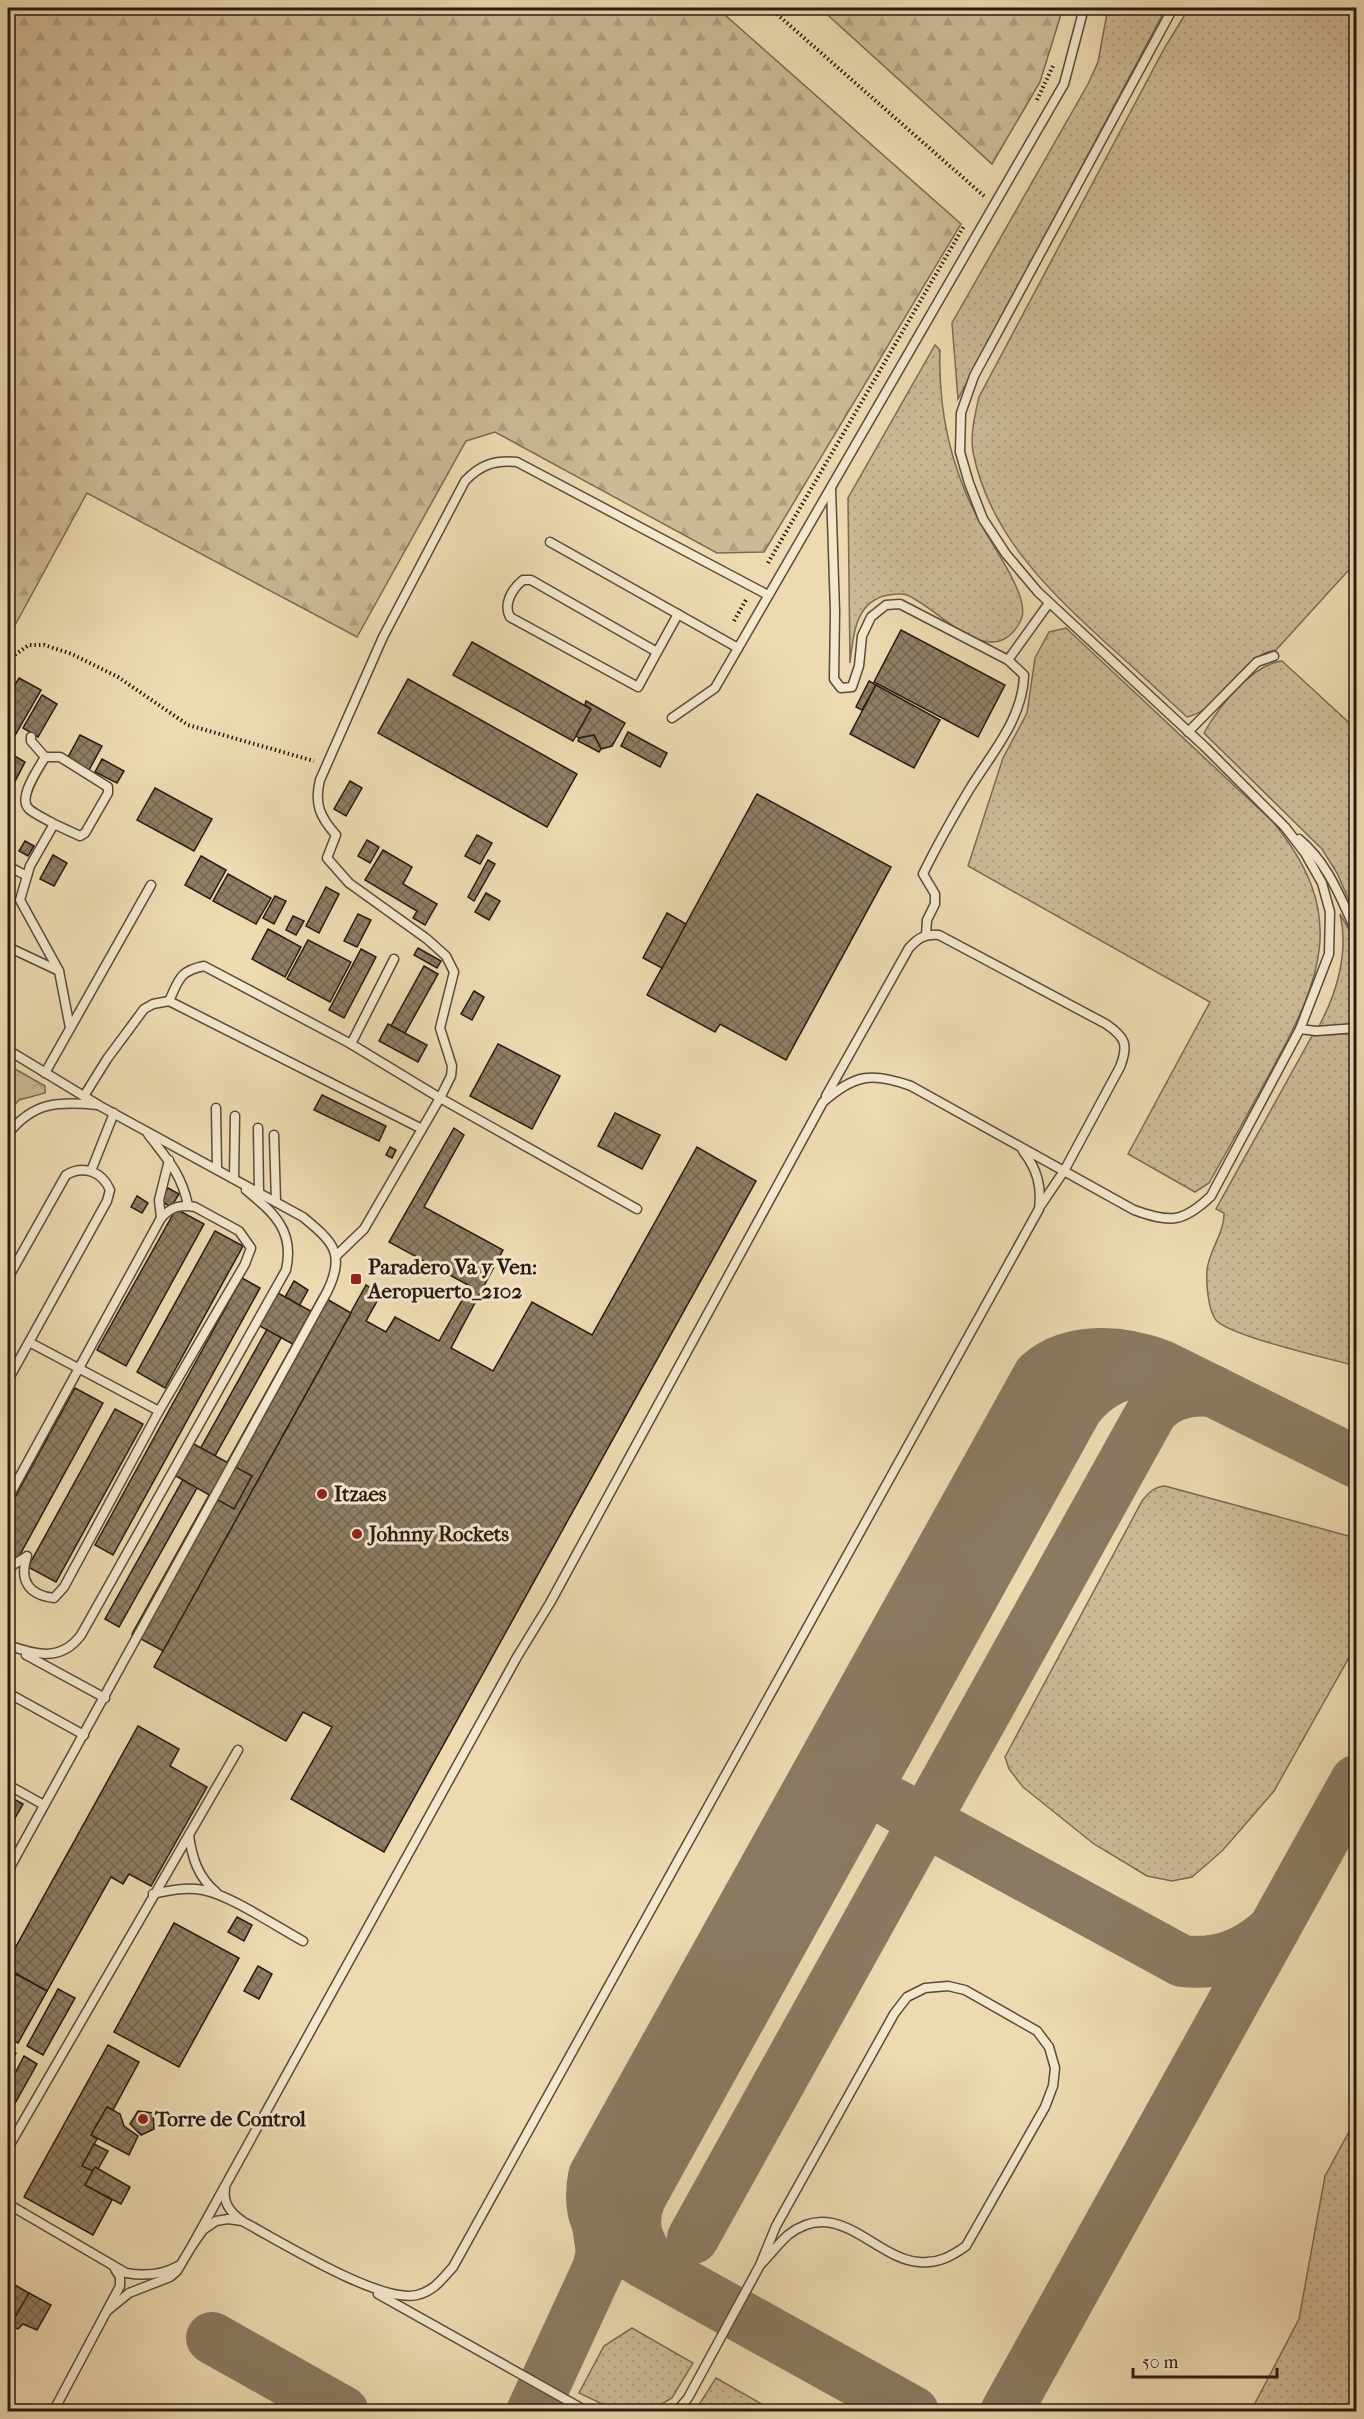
<svg xmlns="http://www.w3.org/2000/svg" width="1364" height="2419" font-family="'IM FELL French Canon',serif">
  <defs>
    <pattern id="grass-dots" width="8" height="8" patternUnits="userSpaceOnUse" patternTransform="scale(1.5)"><rect width="8" height="8" fill="#ccb996"/><path d="M2 2h.1M6 6h.1" fill="none" stroke="#af9e80" stroke-width="1.8" stroke-linecap="round"/></pattern>
    <pattern id="forest-firs" width="22" height="20" patternUnits="userSpaceOnUse" patternTransform="scale(1.5)"><rect width="22" height="20" fill="#ccb996"/><path d="M5 1l3.5 6h-7zM16 11l3.5 6h-7z" fill="#af9e80"/></pattern>
    <pattern id="park-crowns" width="20" height="18" patternUnits="userSpaceOnUse" patternTransform="scale(1.5)"><rect width="20" height="18" fill="#ccb996"/><path d="M2 6a3 3 0 1 1 6 0M12 15a3 3 0 1 1 6 0" fill="none" stroke="#af9e80"/></pattern>
    <pattern id="building-cross-hatch" width="8" height="8" patternUnits="userSpaceOnUse" patternTransform="scale(1.5)"><rect width="8" height="8" fill="#8e7e65"/><path d="M0 0l8 8M0 8l8-8" fill="none" stroke="#746652"/></pattern>
  </defs>
  <rect width="100%" height="100%" fill="#eddab1"/>
  <filter id="stains"><feTurbulence type="fractalNoise" baseFrequency=".00333" numOctaves="4"/><feColorMatrix values="0 0 0 0 .2 0 0 0 0 .09 0 0 0 0 .02 0 0 0 .5 -.17"/></filter>
  <radialGradient id="worn" r=".72"><stop offset=".6" stop-color="#630" stop-opacity="0"/><stop offset="1" stop-color="#630" stop-opacity=".3"/></radialGradient>
  <g fill="url(#grass-dots)" stroke="#7a6a54" stroke-width="1.5">
    <path d="M 1108,8 L 1166,8 L 958,399 L 952,323 L 1088,84 L 1098,62 Z"/>
    <path d="M 1189,8 L 1356,8 L 1356,562 L 1276,650 C 1238,656 1225,708 1187,717 C 1160,692 1133,667 1106,643 C 1047,589 989,533 973,452 C 970,434 975,415 979,397 L 1165,47 Z"/>
    <path d="M 935,345 L 940,350 C 938,415 953,477 986,533 C 996,551 1031,600 1021,620 C 993,676 940,609 907,595 C 902,593 895,594 889,595 C 855,600 853,636 850,663 L 848,498 Z"/>
    <path d="M 1066,628 L 1273,822 C 1348,913 1323,977 1271,1071 C 1251,1108 1230,1146 1209,1183 L 1195,1192 L 1128,1154 L 1210,1002 L 968,866 L 1003,758 L 1027,713 L 1035,658 L 1049,632 Z"/>
    <path d="M 1282,661 L 1356,729 L 1356,916 L 1337,873 L 1322,849 L 1204,733 C 1218,708 1252,664 1282,661 Z"/>
    <path d="M 1340,914 L 1350,931 L 1356,948 L 1356,1022 L 1342,1026 L 1319,1026 C 1337,993 1349,951 1340,914 Z"/>
    <path d="M 1356,1033 L 1356,1366 C 1331,1359 1229,1336 1216,1320 C 1208,1310 1206,1283 1207,1270 C 1209,1250 1225,1232 1224,1213 L 1216,1209 L 1312,1036 Z"/>
    <path d="M 1165,1486 L 1356,1538 L 1356,1645 L 1274,1791 L 1223,1850 L 1192,1877 L 1172,1881 L 1147,1876 L 1094,1844 L 1023,1787 L 1009,1769 L 1005,1757 L 1142,1501 C 1149,1492 1154,1487 1165,1486 Z"/>
    <path d="M 1356,2119 L 1356,2411 L 1251,2411 L 1299,2319 L 1325,2176 Z"/>
    <path d="M 632,2328 L 693,2363 L 672,2398 L 650,2411 L 617,2411 L 579,2393 L 604,2346 Z"/>
    <path d="M 716,2378 L 774,2411 L 695,2411 Z"/>
  </g>
  <g fill="url(#forest-firs)" stroke="#7a6a54" stroke-width="1.5">
    <path d="M 8,8 L 717,8 L 961,224 L 764,552 L 717,553 L 495,432 L 466,441 L 357,637 L 87,493 L 8,638 Z"/>
    <path d="M 820,8 L 1063,8 L 1040,82 L 992,164 Z"/>
  </g>
  <path fill="url(#park-crowns)" stroke="#7a6a54" stroke-width="1.5" d="M 8,1065 L 45,1086 L 45,1093 L 19,1100 L 8,1112 Z"/>
  <g fill="none" stroke-linecap="round" stroke-linejoin="round">
    <g stroke="#8a7a62" stroke-width="52">
      <path d="M 894,1804 L 1182,1961 C 1219,1965 1248,1954 1274,1929"/>
      <path d="M 693,2238 L 1151,1413 C 1166,1393 1189,1389 1213,1391"/>
      <path d="M 660,2271 C 639,2250 628,2227 640,2198 L 1077,1408 C 1098,1381 1125,1369 1159,1371"/>
      <path d="M 212,2338 L 343,2412"/>
      <path d="M 532,2412 L 598,2269 L 602,2252 L 598,2225"/>
      <path d="M 913,2412 L 645,2263 C 606,2240 585,2226 594,2176 L 1039,1375 C 1071,1346 1124,1351 1162,1366 L 1356,1462"/>
      <path d="M 1006,2412 L 1356,1781"/>
    </g>
  </g>
  <g fill="url(#building-cross-hatch)" stroke="#281a13" stroke-width="1.5">
    <path d="M 901,630 L 1005,685 L 978,737 L 874,682 Z"/>
    <path d="M 472,642 L 591,709 L 573,741 L 453,675 Z"/>
    <path d="M 19,678 L 41,690 L 13,739 L 8,736 L 8,697 Z"/>
    <path d="M 408,679 L 577,774 L 547,827 L 378,733 Z"/>
    <path d="M 869,681 L 876,685 L 862,710 L 856,707 Z"/>
    <path d="M 876,685 L 940,720 L 914,768 L 850,734 Z"/>
    <path d="M 42,695 L 57,704 L 38,737 L 23,728 Z"/>
    <path d="M 586,701 L 625,723 L 612,746 L 601,749 L 594,735 L 579,738 L 576,736 L 591,709 L 585,705 Z"/>
    <path d="M 628,732 L 667,753 L 660,767 L 621,746 Z"/>
    <path d="M 80,735 L 102,746 L 89,770 L 67,759 Z"/>
    <path d="M 594,735 L 601,749 L 599,752 L 578,741 L 579,738 Z"/>
    <path d="M 13,755 L 25,762 L 11,789 L 8,788 L 8,765 Z"/>
    <path d="M 102,759 L 124,771 L 117,783 L 95,772 Z"/>
    <path d="M 350,781 L 362,788 L 346,816 L 334,809 Z"/>
    <path d="M 155,788 L 212,819 L 194,851 L 137,820 Z"/>
    <path d="M 757,794 L 891,867 L 786,1060 L 720,1024 L 715,1032 L 647,995 Z"/>
    <path d="M 477,835 L 492,843 L 480,864 L 465,856 Z"/>
    <path d="M 367,840 L 379,847 L 370,863 L 358,856 Z"/>
    <path d="M 25,841 L 34,846 L 28,856 L 19,851 Z"/>
    <path d="M 383,850 L 412,867 L 403,884 L 437,904 L 425,925 L 413,918 L 417,911 L 365,880 Z"/>
    <path d="M 53,855 L 67,863 L 54,886 L 40,879 Z"/>
    <path d="M 201,856 L 226,870 L 210,899 L 185,885 Z"/>
    <path d="M 488,860 L 495,864 L 474,901 L 468,897 Z"/>
    <path d="M 228,874 L 271,898 L 256,924 L 213,901 Z"/>
    <path d="M 326,887 L 339,894 L 319,933 L 306,926 Z"/>
    <path d="M 486,893 L 500,901 L 489,920 L 475,912 Z"/>
    <path d="M 275,896 L 286,901 L 274,924 L 263,918 Z"/>
    <path d="M 667,913 L 686,924 L 662,968 L 643,958 Z"/>
    <path d="M 358,914 L 371,920 L 357,947 L 344,941 Z"/>
    <path d="M 293,916 L 304,921 L 296,935 L 286,930 Z"/>
    <path d="M 268,929 L 301,947 L 285,977 L 252,959 Z"/>
    <path d="M 308,940 L 351,962 L 330,1002 L 287,979 Z"/>
    <path d="M 418,948 L 441,961 L 437,968 L 414,955 Z"/>
    <path d="M 361,949 L 376,957 L 344,1018 L 329,1010 Z"/>
    <path d="M 424,966 L 438,974 L 405,1033 L 391,1026 Z"/>
    <path d="M 474,991 L 484,997 L 472,1020 L 461,1014 Z"/>
    <path d="M 388,1024 L 427,1045 L 418,1062 L 379,1041 Z"/>
    <path d="M 498,1044 L 560,1076 L 532,1129 L 470,1096 Z"/>
    <path d="M 322,1095 L 386,1126 L 379,1141 L 314,1110 Z"/>
    <path d="M 615,1113 L 660,1135 L 642,1169 L 598,1146 Z"/>
    <path d="M 454,1128 L 464,1135 L 424,1207 L 503,1250 L 451,1348 L 493,1371 L 532,1302 L 592,1335 L 697,1147 L 756,1181 L 384,1852 L 291,1799 L 332,1727 L 303,1712 L 286,1741 L 154,1667 L 366,1285 L 381,1294 L 366,1321 L 386,1332 L 395,1317 L 439,1341 L 470,1286 L 389,1242 Z"/>
    <path d="M 390,1147 L 396,1150 L 392,1158 L 386,1155 Z"/>
    <path d="M 168,1188 L 179,1194 L 171,1207 L 161,1201 Z"/>
    <path d="M 137,1196 L 148,1203 L 142,1213 L 131,1207 Z"/>
    <path d="M 176,1209 L 204,1224 L 126,1366 L 97,1350 Z"/>
    <path d="M 215,1231 L 243,1246 L 165,1388 L 137,1372 Z"/>
    <path d="M 242,1278 L 260,1288 L 113,1555 L 95,1545 Z"/>
    <path d="M 294,1281 L 308,1290 L 119,1627 L 105,1619 Z"/>
    <path d="M 276,1292 L 336,1325 L 318,1358 L 258,1325 Z"/>
    <path d="M 320,1295 L 351,1313 L 163,1651 L 132,1634 Z"/>
    <path d="M 75,1388 L 103,1403 L 16,1562 L 8,1557 L 8,1510 Z"/>
    <path d="M 115,1409 L 143,1424 L 56,1582 L 28,1567 Z"/>
    <path d="M 192,1443 L 252,1476 L 234,1509 L 174,1475 Z"/>
    <path d="M 138,1726 L 179,1749 L 170,1766 L 207,1787 L 151,1886 L 129,1874 L 123,1884 L 111,1877 L 47,1991 L 8,1969 L 8,1961 Z"/>
    <path d="M 10,1797 L 23,1804 L 14,1820 L 8,1816 L 8,1802 Z"/>
    <path d="M 237,1917 L 252,1925 L 244,1941 L 228,1932 Z"/>
    <path d="M 174,1923 L 239,1958 L 179,2067 L 114,2032 Z"/>
    <path d="M 258,1966 L 272,1974 L 259,1999 L 244,1991 Z"/>
    <path d="M 16,1974 L 47,1991 L 18,2043 L 8,2037 L 8,1989 Z"/>
    <path d="M 58,1989 L 75,1998 L 43,2055 L 27,2046 Z"/>
    <path d="M 108,2045 L 139,2062 L 113,2110 L 107,2107 L 91,2135 L 97,2139 L 82,2166 L 93,2171 L 85,2185 L 112,2200 L 93,2235 L 24,2197 Z"/>
    <path d="M 8,2049 L 16,2053 L 8,2066 Z"/>
    <path d="M 24,2056 L 37,2064 L 9,2114 L 8,2113 L 8,2087 Z"/>
    <path d="M 107,2107 L 120,2114 L 124,2126 L 138,2136 L 129,2155 L 91,2135 Z"/>
    <path d="M 138,2111 L 153,2113 L 154,2129 L 141,2135 L 130,2124 Z"/>
    <path d="M 94,2144 L 108,2151 L 98,2169 L 95,2167 L 93,2171 L 82,2166 Z"/>
    <path d="M 95,2167 L 130,2187 L 121,2204 L 85,2185 Z"/>
    <path d="M 8,2281 L 29,2293 L 10,2327 L 8,2326 Z"/>
    <path d="M 29,2293 L 51,2305 L 37,2330 L 23,2324 L 18,2329 L 10,2326 Z"/>
  </g>
  <g fill="none" stroke-linecap="round" stroke-linejoin="round">
    <defs>
      <g id="lane">
        <path d="M 831,488 L 835,612 L 834,679 L 841,688 L 852,687 L 859,666 L 862,636 L 871,617 L 886,605 L 900,604 L 1008,660 L 1024,675 C 1023,719 991,754 969,790 C 953,817 937,845 923,874 L 935,894 L 935,904 L 927,920 L 926,935"/>
        <path d="M 550,542 L 738,648"/>
        <path d="M 657,652 L 531,580 L 523,580 C 512,589 503,604 510,617 L 638,687 L 678,614"/>
        <path d="M 1008,660 L 1049,603"/>
        <path d="M 672,718 L 715,688 L 1064,84 L 1084,8"/>
        <path d="M 1188,732 L 1257,662 L 1274,656"/>
        <path d="M 31,737 L 31,741 L 45,757"/>
        <path d="M 54,824 L 80,836 L 85,833 L 108,793 L 108,787 L 60,757 L 45,757 C 39,768 17,798 29,809 C 36,815 46,819 54,824 L 30,866 L 20,900 L 59,971 L 70,1028"/>
        <path d="M 1299,839 C 1328,863 1340,897 1356,931"/>
        <path d="M 8,866 L 27,876"/>
        <path d="M 8,947 L 59,971"/>
        <path d="M 1300,1029 L 1316,1031 L 1356,1028"/>
        <path d="M 351,1044 L 394,959"/>
        <path d="M 8,1050 L 100,1106 L 303,1217 C 333,1242 346,1253 327,1292 L 8,1871"/>
        <path d="M 45,1073 L 151,885"/>
        <path d="M 84,1096 L 107,1059 L 144,1009 L 153,1004 L 169,1001"/>
        <path d="M 826,1096 L 909,948 C 919,937 925,934 939,935 L 1106,1024 C 1125,1037 1129,1044 1120,1067 L 1064,1171 L 1041,1205"/>
        <path d="M 216,1108 L 217,1169"/>
        <path d="M 258,1128 L 259,1193"/>
        <path d="M 422,1129 L 169,1001 C 179,980 179,971 204,966 L 351,1044 L 440,1098 L 451,1076 L 452,1066 L 440,1028 L 454,972 L 446,956 L 427,939 L 349,883 L 327,858 L 336,835 C 320,817 314,804 320,780 L 383,637 L 465,481 C 480,465 494,460 517,462 L 768,595"/>
        <path d="M 8,1134 C 33,1102 58,1101 97,1105"/>
        <path d="M 148,1134 C 167,1159 181,1173 188,1205"/>
        <path d="M 274,1135 L 276,1202"/>
        <path d="M 91,1171 L 114,1113"/>
        <path d="M 234,1179 L 235,1116"/>
        <path d="M 161,1218 L 159,1200 L 169,1160"/>
        <path d="M 336,1256 L 364,1229 L 440,1098 L 637,1209"/>
        <path d="M 8,1278 L 66,1175 C 83,1165 102,1171 110,1190 L 107,1201 L 8,1380"/>
        <path d="M 29,1342 L 159,1411"/>
        <path d="M 8,1498 L 161,1218 C 171,1207 180,1204 195,1207 L 239,1231 L 251,1248 L 245,1264 L 159,1411 L 64,1587 L 54,1598 C 28,1595 19,1580 27,1556"/>
        <path d="M 8,1568 L 26,1557"/>
        <path d="M 8,1645 C 35,1655 61,1662 81,1635 L 286,1270 C 295,1231 274,1213 246,1190"/>
        <path d="M 26,1655 L 105,1698"/>
        <path d="M 8,1693 L 84,1735"/>
        <path d="M 8,1785 L 44,1805"/>
        <path d="M 189,1835 C 192,1858 198,1877 216,1892"/>
        <path d="M 153,1894 C 170,1890 186,1887 203,1890 C 230,1895 277,1927 303,1941"/>
        <path d="M 8,2148 L 238,1750"/>
        <path d="M 225,2189 C 223,2203 230,2212 241,2220"/>
        <path d="M 8,2204 L 126,2273 C 143,2276 162,2275 178,2266"/>
        <path d="M 193,2244 L 517,1657 L 550,1603 L 823,1102 C 855,1074 872,1072 911,1086 L 1134,1210 C 1170,1223 1183,1223 1211,1196 L 1300,1029 L 1329,954 L 1330,912 L 1322,883 L 1305,853 L 1285,827 L 1205,747 L 1038,592 L 1006,554 L 983,519 L 969,483 L 960,452 L 961,413 L 974,376 L 1173,8"/>
        <path d="M 378,2294 L 588,2412"/>
        <path d="M 107,2311 L 129,2293 L 170,2277 L 177,2271 L 193,2244 L 203,2230 L 216,2221 L 228,2219 L 242,2221 C 278,2240 380,2304 417,2295 C 434,2291 442,2279 453,2267 L 1039,1209 C 1042,1186 1037,1169 1023,1151"/>
        <path d="M 53,2412 L 120,2286 L 120,2277 L 115,2269"/>
        <path d="M 676,2412 L 688,2398 L 760,2265 L 776,2226 L 894,2014 L 907,1997 L 925,1988 L 948,1986 L 965,1990 L 1037,2031 L 1049,2047 L 1055,2068 L 1053,2086 L 1045,2107 L 966,2246 C 952,2256 938,2264 919,2262 C 875,2259 838,2195 788,2235 C 778,2244 769,2256 760,2265"/>
      </g>
    </defs>
    <use href="#lane" stroke="#594a3a" stroke-width="11"/>
    <g stroke="#281a13" stroke-width="4" stroke-dasharray="1.5 3" stroke-linecap="butt">
      <path d="M 770,8 L 984,196"/>
      <path d="M 1037,100 L 1053,66"/>
      <path d="M 768,563 L 964,226"/>
      <path d="M 734,621 L 747,598"/>
      <path d="M 8,666 L 13,656 L 29,645 L 44,645 L 72,654 L 118,677 L 188,725 L 314,761"/>
    </g>
    <use href="#lane" stroke="#f3e7cc" stroke-width="8"/>
  </g>
  <g fill="#8f2418" stroke="#f3e7cc" stroke-width="2">
    <rect x="350" y="1273" width="12" height="12" rx="3"/>
    <circle cx="322" cy="1494" r="6"/>
    <circle cx="357" cy="1534" r="6"/>
    <circle cx="143" cy="2119" r="6"/>
  </g>
  <g text-anchor="middle" stroke-width="6" stroke-linejoin="round" paint-order="stroke">
    <g font-size="21" font-weight="bold" fill="#281a13" stroke="#f3e7cc" text-anchor="start">
      <text x="368" y="1274">Paradero Va y Ven:<tspan x="368" dy="24">Aeropuerto_2102</tspan></text>
      <text x="334" y="1501">Itzaes</text>
      <text x="369" y="1541">Johnny Rockets</text>
      <text x="155" y="2126">Torre de Control</text>
    </g>
  </g>
  <rect width="1364" height="2419" fill="none" stroke="#eddab1" stroke-width="30"/>
  <rect x="9" y="9" width="1346" height="2401" fill="none" stroke="#281a13" stroke-width="3"/>
  <rect x="15" y="15" width="1334" height="2389" fill="none" stroke="#281a13" stroke-width="1.5"/>
  <path d="M1133 2368v9h144v-9" fill="none" stroke="#281a13" stroke-width="3"/>
  <text x="1142" y="2368" font-size="18" fill="#281a13" stroke="#f3e7cc" stroke-width="4.5" paint-order="stroke">50 m</text>
  <rect width="100%" height="100%" filter="url(#stains)"/>
  <rect width="100%" height="100%" fill="url(#worn)"/>
</svg>
